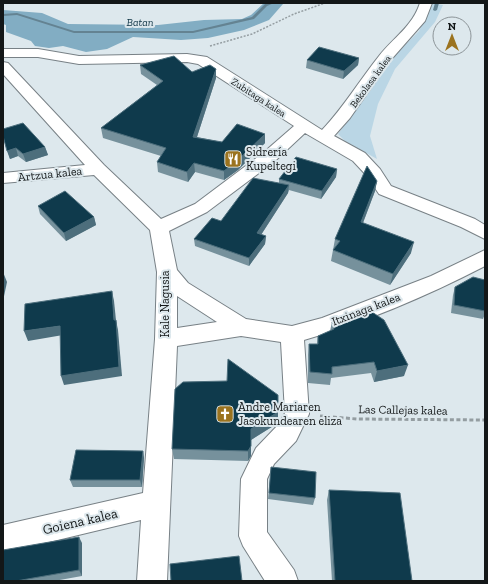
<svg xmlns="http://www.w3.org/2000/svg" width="488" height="584" font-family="'Zilla Slab',serif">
  <rect width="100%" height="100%" fill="#dde8ed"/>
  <path fill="#bad6e5" d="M 430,3 L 443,5 L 435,22 L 395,69 L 378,104 L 370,136 L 377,159 L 345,141 L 338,134 L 398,52 L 419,31 L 429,10 Z"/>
  <path fill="#82adc3" d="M 264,3 L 299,3 L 283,4 L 269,20 L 244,30 L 208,38 L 181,40 L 133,37 L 107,49 L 86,52 L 63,46 L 49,48 L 35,46 L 31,41 L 6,32 L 6,25 L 3,24 L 3,10 L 42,13 L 68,24 L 158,25 L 204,20 L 242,19 L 251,15 Z"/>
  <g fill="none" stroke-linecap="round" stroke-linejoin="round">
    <g fill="#648392" fill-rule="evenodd">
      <path d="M 269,3 L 274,3 L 267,6 L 254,19 L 193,33 L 74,33 L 17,15 L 3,16 L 3,14 L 17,13 L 74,31 L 193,31 L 252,17 L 265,4 Z"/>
      <path d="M 435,3 L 439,3 L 437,10 L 435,11 L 433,10 Z"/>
    </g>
    <defs>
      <path id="minor" d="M 420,3 L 432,3 L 425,21 L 389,62 L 350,118 L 334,136 L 365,153 L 380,169 L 391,186 L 475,219 L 485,225 L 485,239 L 461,227 L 379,194 L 367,176 L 353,161 L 305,133 L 275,161 L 207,212 L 169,231 L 177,270 L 188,283 L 246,319 L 292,326 L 322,318 L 431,276 L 485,250 L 485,266 C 427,296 366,322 304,340 L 309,414 L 296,441 L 274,464 L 267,479 L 267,532 L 294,570 L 298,581 L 265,581 L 243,546 L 239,536 L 241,479 L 256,448 L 278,425 L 285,413 L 281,342 L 241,336 L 177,346 L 167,581 L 137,581 L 141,520 L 3,553 L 3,525 L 143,493 L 155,339 L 157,272 L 150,230 L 94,175 L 3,183 L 3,173 L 85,165 L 3,74 L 3,62 L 8,63 L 104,165 L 161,219 L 195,204 L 263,153 L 294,126 L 198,64 L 187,62 L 79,64 L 38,57 L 3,57 L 3,49 L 38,49 L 79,56 L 187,54 L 207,57 L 322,130 C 344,107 359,81 379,56 C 394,37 412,27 420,3 ZM 177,296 L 217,322 L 177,328 Z"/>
    </defs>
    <use href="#minor" stroke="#788186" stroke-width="2"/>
    <path stroke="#949da1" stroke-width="1.5" stroke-dasharray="2 1.5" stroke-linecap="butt" d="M 210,46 L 252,34 L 294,14 L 325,3"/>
    <path stroke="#949da1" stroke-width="3" stroke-dasharray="4 2.5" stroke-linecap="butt" d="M 320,416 L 357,419 L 485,420"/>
    <use href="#minor" fill="#fff" fill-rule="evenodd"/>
  </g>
  <g fill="#76919c">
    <path d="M 359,58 L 358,65 L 343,79 L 306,68 L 307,60 Z"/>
    <path d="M 140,65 L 192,72 L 216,69 L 216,78 L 197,137 L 222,142 L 265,134 L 265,143 L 238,170 L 224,180 L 195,172 L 188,182 L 158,172 L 157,162 L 161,156 L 103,138 L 101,128 L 157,85 L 141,74 Z"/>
    <path d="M 3,136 L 45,147 L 48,155 L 26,162 L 18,156 L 10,159 Z"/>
    <path d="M 337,169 L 336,177 L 321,199 L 289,190 L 288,193 L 261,235 L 266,236 L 265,244 L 249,266 L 195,246 L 194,239 L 279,183 L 279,179 Z"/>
    <path d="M 377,181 L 375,191 L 363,223 L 411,253 L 390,285 L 331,261 L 335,239 Z"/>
    <path d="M 38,206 L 94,217 L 96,225 L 66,241 L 40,214 Z"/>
    <path d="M 485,280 L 485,314 L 483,319 L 451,313 L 453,295 L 455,287 Z"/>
    <path d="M 332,322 L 404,376 L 374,382 L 371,373 L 331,378 L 330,385 L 308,383 L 308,355 L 309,344 L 317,344 L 318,336 L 330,331 Z"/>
    <path d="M 278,412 L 278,423 L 251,440 L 251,456 L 248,461 L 174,459 L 172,449 Z"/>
    <path d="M 143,451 L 144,458 L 142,487 L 73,487 L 70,480 Z"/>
    <path d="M 271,467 L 315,498 L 313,505 L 268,499 Z"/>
    <path d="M 329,490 L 412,581 L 332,581 L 327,500 Z"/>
    <path d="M 82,543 L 82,576 L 54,581 L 3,581 Z"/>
  </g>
  <g fill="#4d6e7c">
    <path d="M 359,58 L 358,65 L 343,79 L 344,71 Z"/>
    <path d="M 216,69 L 216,78 L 194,146 L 193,137 Z"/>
    <path d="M 265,134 L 265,143 L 238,170 L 224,180 L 224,171 Z"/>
    <path d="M 45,147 L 48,155 L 26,162 L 23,154 Z"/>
    <path d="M 16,148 L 18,156 L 10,159 L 7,151 Z"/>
    <path d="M 194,163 L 195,172 L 188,182 L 187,172 Z"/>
    <path d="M 337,169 L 336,177 L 321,199 L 322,191 Z"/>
    <path d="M 377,181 L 375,191 L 359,233 L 361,222 Z"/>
    <path d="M 289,185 L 288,193 L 257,241 L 257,233 Z"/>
    <path d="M 94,217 L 96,225 L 66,241 L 64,233 Z"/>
    <path d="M 266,236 L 265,244 L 249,266 L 249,258 Z"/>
    <path d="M 414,242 L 411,253 L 390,285 L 393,274 Z"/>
    <path d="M 3,272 L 7,282 L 3,301 Z"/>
    <path d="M 112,291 L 114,301 L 117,330 L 114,320 Z"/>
    <path d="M 116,320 L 118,330 L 122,376 L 64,385 L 61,376 Z"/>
    <path d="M 60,326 L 63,335 L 28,341 L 24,331 Z"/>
    <path d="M 408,365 L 404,376 L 374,382 L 377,371 Z"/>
    <path d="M 278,412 L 278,423 L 251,440 L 251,429 Z"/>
    <path d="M 251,446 L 251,456 L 248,461 L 248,451 Z"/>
    <path d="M 143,451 L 144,458 L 142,487 L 140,480 Z"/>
    <path d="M 79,537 L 82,543 L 82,576 L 79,570 Z"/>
  </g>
  <g fill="#0f3a4c" stroke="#4d6e7c">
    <path d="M 319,47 L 359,58 L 344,71 L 307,60 Z"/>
    <path d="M 174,56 L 192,72 L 210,65 L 216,69 L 193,137 L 222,142 L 237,124 L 265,134 L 238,160 L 224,171 L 194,163 L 187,172 L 157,162 L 166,148 L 101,128 L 163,81 L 140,65 Z"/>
    <path d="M 23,123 L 45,147 L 23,154 L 16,148 L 7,151 L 3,136 L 3,129 Z"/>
    <path d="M 296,157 L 337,169 L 322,191 L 279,179 Z"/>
    <path d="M 367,166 L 377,181 L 361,222 L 414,242 L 393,274 L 333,250 L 340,241 L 335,239 Z"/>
    <path d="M 253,178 L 289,185 L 257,233 L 266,236 L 249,258 L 194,239 L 212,218 L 221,221 Z"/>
    <path d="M 65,191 L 94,217 L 64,233 L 38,206 Z"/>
    <path d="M 473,277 L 485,280 L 485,311 L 454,305 L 455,287 Z"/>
    <path d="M 112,291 L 114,320 L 116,320 L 119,367 L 61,376 L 60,326 L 24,331 L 25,304 Z"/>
    <path d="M 369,310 L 384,320 L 408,365 L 377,371 L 374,362 L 332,367 L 332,374 L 310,372 L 309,344 L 318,344 L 318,336 L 334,329 L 332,322 Z"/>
    <path d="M 228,359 L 278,395 L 278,412 L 251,429 L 251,446 L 248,451 L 172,449 L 175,389 L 183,382 L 227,381 Z"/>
    <path d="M 76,450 L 143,451 L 140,480 L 70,480 Z"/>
    <path d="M 271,467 L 316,472 L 315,498 L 269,493 Z"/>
    <path d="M 329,490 L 400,493 L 412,581 L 335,581 Z"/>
    <path d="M 79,537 L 79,570 L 16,581 L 3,581 L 3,550 Z"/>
    <path d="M 239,556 L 242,581 L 171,581 L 170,564 Z"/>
  </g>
  <defs>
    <symbol id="restaurant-square" viewBox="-11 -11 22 22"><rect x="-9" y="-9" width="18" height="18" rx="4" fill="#9b731f" stroke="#dde8ed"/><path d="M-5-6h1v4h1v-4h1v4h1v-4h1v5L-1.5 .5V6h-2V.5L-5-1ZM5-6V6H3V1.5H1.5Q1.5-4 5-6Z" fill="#fff"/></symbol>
    <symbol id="church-square" viewBox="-11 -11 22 22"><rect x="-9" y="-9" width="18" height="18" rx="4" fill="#9b731f" stroke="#dde8ed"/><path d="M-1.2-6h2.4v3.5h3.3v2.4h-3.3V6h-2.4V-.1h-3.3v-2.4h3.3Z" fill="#fff"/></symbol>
  </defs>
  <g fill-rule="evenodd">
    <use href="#restaurant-square" x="223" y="149" width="20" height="20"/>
    <use href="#church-square" x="215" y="404" width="20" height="20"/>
  </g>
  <g text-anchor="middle" stroke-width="4" stroke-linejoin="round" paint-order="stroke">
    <g font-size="10" fill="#131718" stroke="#dde8ed">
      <text transform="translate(370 81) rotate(-54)" y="4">Bekolasa kalea</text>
      <text transform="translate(259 97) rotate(33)" y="4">Zubitaga kalea</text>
    </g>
    <g font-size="11" font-style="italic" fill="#0e3445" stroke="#dde8ed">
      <text x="140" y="26">Batan</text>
    </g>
    <g font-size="12" fill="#131718" stroke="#dde8ed" text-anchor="start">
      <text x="246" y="156">Sidrería<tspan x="246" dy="14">Kupeltegi</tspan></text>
      <text x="238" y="411">Andre Mariaren<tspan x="238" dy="14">Jasokundearen eliza</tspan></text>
    </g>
    <g font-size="12" fill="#131718" stroke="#dde8ed">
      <text transform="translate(50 174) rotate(-6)" y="4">Artzua kalea</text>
      <text transform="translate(165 304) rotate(-90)" y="4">Kale Nagusia</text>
      <text transform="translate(366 309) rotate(-21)" y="4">Itxinaga kalea</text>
      <text transform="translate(403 410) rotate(1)" y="4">Las Callejas kalea</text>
    </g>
    <g font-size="14" fill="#131718" stroke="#dde8ed">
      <text transform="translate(80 521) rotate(-13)" y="5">Goiena kalea</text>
    </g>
  </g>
  <rect width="488" height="584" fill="none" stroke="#131718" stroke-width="8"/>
  <g transform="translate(452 36)"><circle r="19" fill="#dde8ed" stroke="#8c9498"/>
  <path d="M0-3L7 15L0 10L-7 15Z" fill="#9b731f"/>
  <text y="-6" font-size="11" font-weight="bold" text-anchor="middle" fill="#131718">N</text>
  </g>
</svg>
